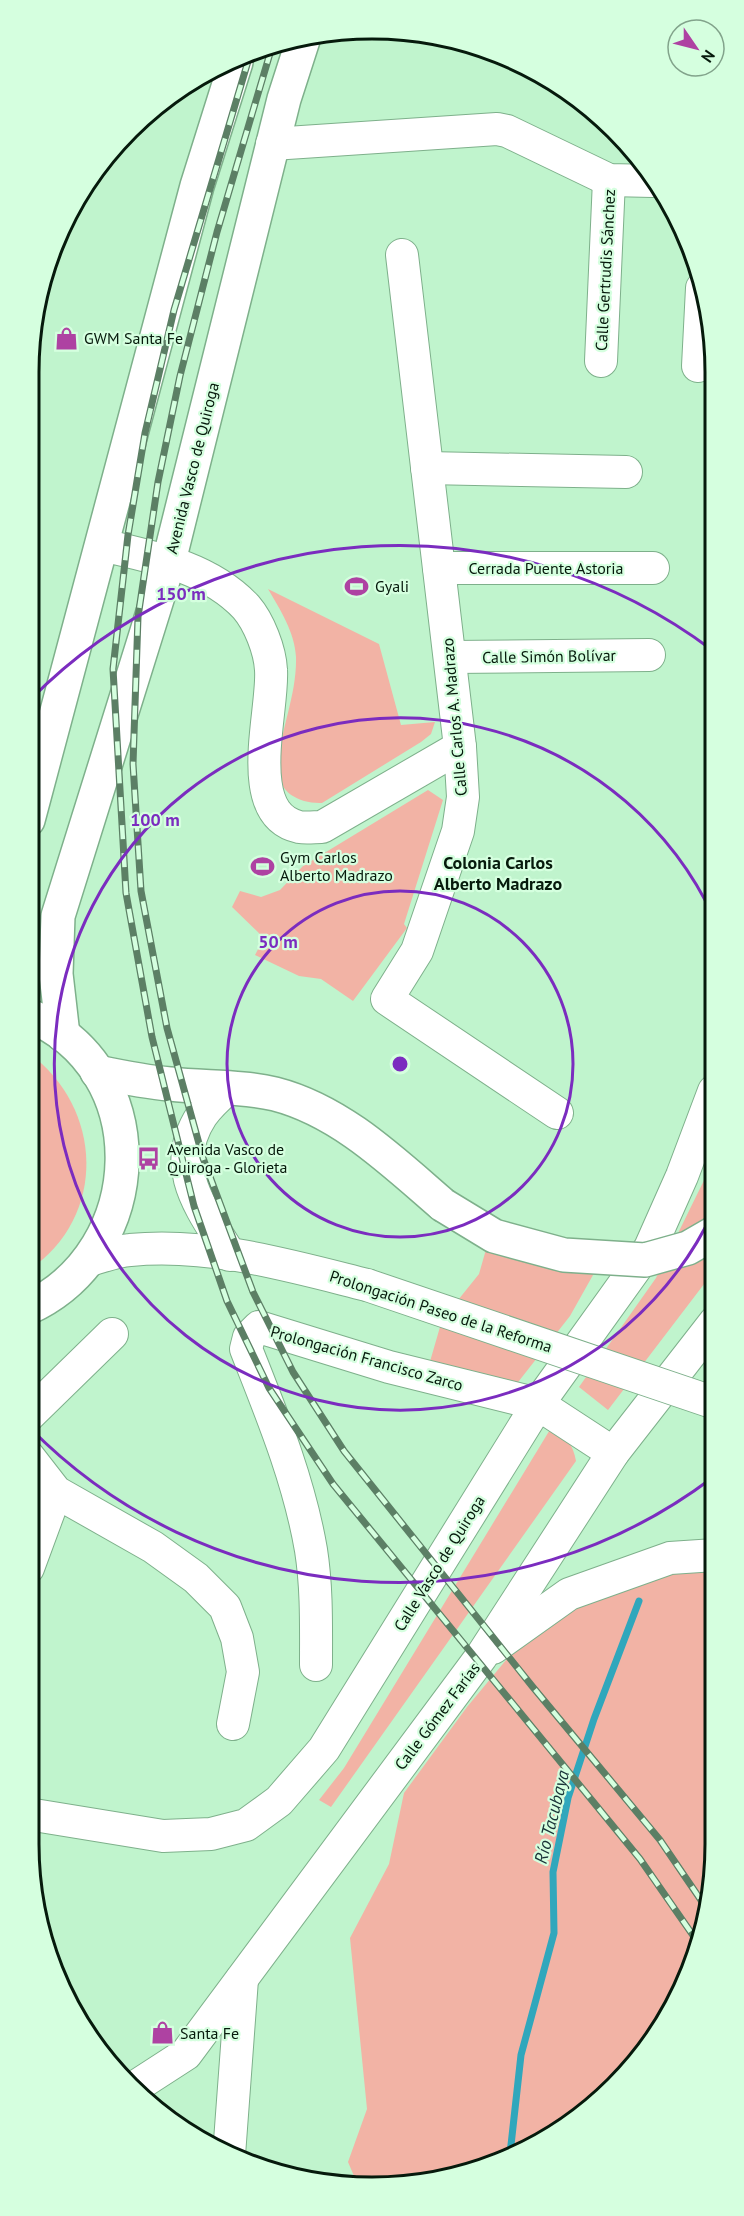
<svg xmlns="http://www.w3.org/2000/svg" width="744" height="2216" font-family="'PT Sans',sans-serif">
  <rect width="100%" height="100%" fill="#c0f4cd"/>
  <g fill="#f2b3a5">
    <path d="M 268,589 L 379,644 L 401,725 L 435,722 L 431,734 L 421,742 L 322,803 C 300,804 277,793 278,767 C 280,730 297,695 296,657 C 295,633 280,609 268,589 Z"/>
    <path d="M 428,790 L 443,800 L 404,924 L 407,928 L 353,1001 L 321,979 L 299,976 L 255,955 L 264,938 L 232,907 L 240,891 L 261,897 L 280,890 L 303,866 Z"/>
    <path d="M 29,1053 C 103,1108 108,1216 29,1270 Z"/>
    <path d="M 714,1160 L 714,1271 L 608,1410 L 579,1387 L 656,1278 Z"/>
    <path d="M 489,1239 L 611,1243 L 570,1316 L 515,1386 L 429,1365 L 442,1320 L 479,1274 Z"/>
    <path d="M 551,1428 C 566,1436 573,1444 576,1461 L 331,1807 L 319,1800 L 344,1768 Z"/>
    <path d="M 674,1571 L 715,1571 L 715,1844 L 704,1933 L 657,2035 L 563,2129 L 461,2176 L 357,2183 L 348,2162 L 367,2109 L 350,1938 L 389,1864 L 404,1793 L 467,1707 L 511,1654 L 560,1614 Z"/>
  </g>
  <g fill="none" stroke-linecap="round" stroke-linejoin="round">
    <path stroke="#30a7bc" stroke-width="7" d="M 510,2154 L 521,2055 L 554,1933 L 553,1872 L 568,1798 L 594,1719 L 639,1601"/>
    <defs>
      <g id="minor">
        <path d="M 272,144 L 497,129 L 507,131 L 609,180 L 653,181"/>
        <path d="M 402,255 L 460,747 L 463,797 L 458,831 L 417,951 L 387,999 L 557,1113"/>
        <path d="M 601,361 L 609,180"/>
        <path d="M 698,366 L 702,288"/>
        <path d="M 427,468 L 626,472"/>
        <path d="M 102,545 C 153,557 208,567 246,607 C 259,622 270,650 271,670 C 274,710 241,814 299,827 C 306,828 315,827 322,827 L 460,747"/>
        <path d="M 439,568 L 653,568"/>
        <path d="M 450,657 L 649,655"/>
        <path d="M 228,1088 C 219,1096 209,1105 202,1115 C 167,1168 202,1209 230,1255"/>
        <path d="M 90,1260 C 103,1256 117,1251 130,1250 C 209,1242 291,1266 367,1285"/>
        <path d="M 28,1416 L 112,1334"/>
        <path d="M 28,1456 L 56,1492 L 153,1547 L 196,1578 L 225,1607 L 237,1638 L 243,1672 L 233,1724"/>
        <path d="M 28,1568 L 56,1492"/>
        <path d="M 493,1648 L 569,1594 L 670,1558 L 715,1555"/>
        <path d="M 316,1665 C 316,1627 317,1588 311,1550 C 299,1480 272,1415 246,1349 L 249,1337 L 259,1327 L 389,1367 L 538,1404 L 613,1453"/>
        <path d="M 28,1814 L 163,1836 L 211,1834 L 246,1825 L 279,1801 L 324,1749 L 538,1404 L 650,1248 L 682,1176 L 714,1091"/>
        <path d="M 135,2087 L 186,2054 L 481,1657 L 613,1453 L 715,1322"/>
        <path d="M 229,2155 L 242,1979"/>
      </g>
      <g id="major">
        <path d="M 28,820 L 197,186 L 236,62"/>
        <path d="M 28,1015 C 157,1067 150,1252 28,1308"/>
        <path d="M 63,1035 L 56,974 L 58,916 L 169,561 L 284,99 L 303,40"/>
      </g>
      <path id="highway" d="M 97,1072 C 121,1077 145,1082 170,1084 C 205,1088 241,1086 275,1094 C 341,1111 393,1162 443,1205"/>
    </defs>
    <use href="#minor" stroke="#7eb08b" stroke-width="34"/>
    <use href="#major" stroke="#7eb08b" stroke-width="36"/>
    <use href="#highway" stroke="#7eb08b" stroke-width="36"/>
    <use href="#minor" stroke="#fff" stroke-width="32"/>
    <use href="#major" stroke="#fff" stroke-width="33"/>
    <use href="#highway" stroke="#fff" stroke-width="33"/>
    <defs>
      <g id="rail">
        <path d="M 271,50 L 217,232 L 180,376 L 158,482 L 138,617 L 133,764 L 141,891 L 167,1028 L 203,1158 L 253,1292 L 293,1372 L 344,1451 L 532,1686 L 660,1840 L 707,1909"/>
        <path d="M 249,58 L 174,310 L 145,433 L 128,535 L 113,669 L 126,893 L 152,1037 L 194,1206 L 227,1301 L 269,1388 L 333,1484 L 640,1859 L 699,1944"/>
      </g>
    </defs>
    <use href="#rail" stroke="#5c7f65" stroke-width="7"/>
    <use href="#rail" stroke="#d5ffdf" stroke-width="4.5" stroke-dasharray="14" stroke-linecap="butt"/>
    <defs>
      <path id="minor-bridge" d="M 367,1285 L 715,1403"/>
      <path id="highway-bridge" d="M 443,1205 L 494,1236 L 564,1255 L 645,1260 L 688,1248 L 714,1233"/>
    </defs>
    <use href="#minor-bridge" stroke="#7eb08b" stroke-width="34" stroke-linecap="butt"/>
    <use href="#highway-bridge" stroke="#7eb08b" stroke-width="36" stroke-linecap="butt"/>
    <use href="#minor-bridge" stroke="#fff" stroke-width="32"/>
    <use href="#highway-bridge" stroke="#fff" stroke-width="33"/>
  </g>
  <g fill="none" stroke="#7b2cbf" stroke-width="3">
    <circle cx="400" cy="1064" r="173"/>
    <path d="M714 1210A346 346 0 1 1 714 918"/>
    <path d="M712 1478A519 519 0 0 1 30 1428M30 700A519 519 0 0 1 712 650"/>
  </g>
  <defs>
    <symbol id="shop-bare" viewBox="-9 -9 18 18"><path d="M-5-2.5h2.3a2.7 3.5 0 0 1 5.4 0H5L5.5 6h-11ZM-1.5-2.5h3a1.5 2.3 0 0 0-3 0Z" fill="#ae42a2" stroke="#d5ffdf" stroke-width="2.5" paint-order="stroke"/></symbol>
    <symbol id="stadium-bare" viewBox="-9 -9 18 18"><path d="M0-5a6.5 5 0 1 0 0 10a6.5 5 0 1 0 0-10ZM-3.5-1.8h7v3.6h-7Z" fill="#ae42a2" stroke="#d5ffdf" stroke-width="2.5" paint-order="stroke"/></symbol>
    <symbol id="bus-bare" viewBox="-9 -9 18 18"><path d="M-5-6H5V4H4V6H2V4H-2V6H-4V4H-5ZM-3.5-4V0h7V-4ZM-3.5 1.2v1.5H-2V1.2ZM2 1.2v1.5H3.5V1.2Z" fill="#ae42a2" stroke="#d5ffdf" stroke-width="2.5" paint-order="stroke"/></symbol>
  </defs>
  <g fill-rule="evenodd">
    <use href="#shop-bare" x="50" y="322" width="33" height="33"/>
    <use href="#stadium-bare" x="340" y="570" width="33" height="33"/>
    <use href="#stadium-bare" x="246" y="850" width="33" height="33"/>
    <use href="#bus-bare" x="132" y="1142" width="33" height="33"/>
    <use href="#shop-bare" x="146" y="2016" width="33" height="33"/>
  </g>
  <g text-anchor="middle" stroke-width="4.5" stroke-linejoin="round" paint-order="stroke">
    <g font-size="16" fill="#061a0c" stroke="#d5ffdf">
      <text transform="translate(605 270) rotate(-87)" y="6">Calle Gertrudis Sánchez</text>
      <text transform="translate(192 468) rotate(-76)" y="6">Avenida Vasco de Quiroga</text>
      <text x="546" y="574">Cerrada Puente Astoria</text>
      <text transform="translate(549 656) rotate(-1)" y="6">Calle Simón Bolívar</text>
      <text transform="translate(454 717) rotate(-95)" y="6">Calle Carlos A. Madrazo</text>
      <text transform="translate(441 1311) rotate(18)" y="6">Prolongación Paseo de la Reforma</text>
      <text transform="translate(367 1358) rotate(16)" y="6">Prolongación Francisco Zarco</text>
      <text transform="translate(439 1563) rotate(-58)" y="6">Calle Vasco de Quiroga</text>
      <text transform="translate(437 1716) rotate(-53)" y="6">Calle Gómez Farías</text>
    </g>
    <g font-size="16" fill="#061a0c" stroke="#d5ffdf" text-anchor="start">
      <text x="84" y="344">GWM Santa Fe</text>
      <text x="375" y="592">Gyali</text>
      <text x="280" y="863">Gym Carlos<tspan x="280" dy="18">Alberto Madrazo</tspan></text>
      <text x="167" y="1155">Avenida Vasco de<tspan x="167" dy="18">Quiroga - Glorieta</tspan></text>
      <text x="180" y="2039">Santa Fe</text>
    </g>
    <g font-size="18" font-weight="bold" fill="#061a0c" stroke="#d5ffdf">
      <text x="498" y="869">Colonia Carlos<tspan x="498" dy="21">Alberto Madrazo</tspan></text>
    </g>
    <g font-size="18" font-style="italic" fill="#193237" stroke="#d5ffdf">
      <text transform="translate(552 1817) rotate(-76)" y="6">Río Tacubaya</text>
    </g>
  </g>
  <path d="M0 0H744V2216H0ZM372 39H372A333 333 0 0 1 705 372V1844A333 333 0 0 1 372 2177H372A333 333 0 0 1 39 1844V372A333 333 0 0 1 372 39Z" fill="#d5ffdf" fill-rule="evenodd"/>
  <path fill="none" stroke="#061a0c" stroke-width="3" d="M372 39H372A333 333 0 0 1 705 372V1844A333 333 0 0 1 372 2177H372A333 333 0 0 1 39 1844V372A333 333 0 0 1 372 39Z"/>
  <circle cx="400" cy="1064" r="9" fill="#7b2cbf" stroke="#d5ffdf" stroke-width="3"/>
  <g font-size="18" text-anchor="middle" font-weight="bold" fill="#7b2cbf" stroke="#d5ffdf" stroke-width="4.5" stroke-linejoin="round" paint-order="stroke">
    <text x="181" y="600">150 m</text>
    <text x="155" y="826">100 m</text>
    <text x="278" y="948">50 m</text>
  </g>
  <g transform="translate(696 48) rotate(125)"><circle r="28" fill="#d5ffdf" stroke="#82a38b" stroke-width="1.5"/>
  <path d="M0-4.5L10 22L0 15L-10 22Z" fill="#ae42a2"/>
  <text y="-9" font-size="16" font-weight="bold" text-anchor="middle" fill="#061a0c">N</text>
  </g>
</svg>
